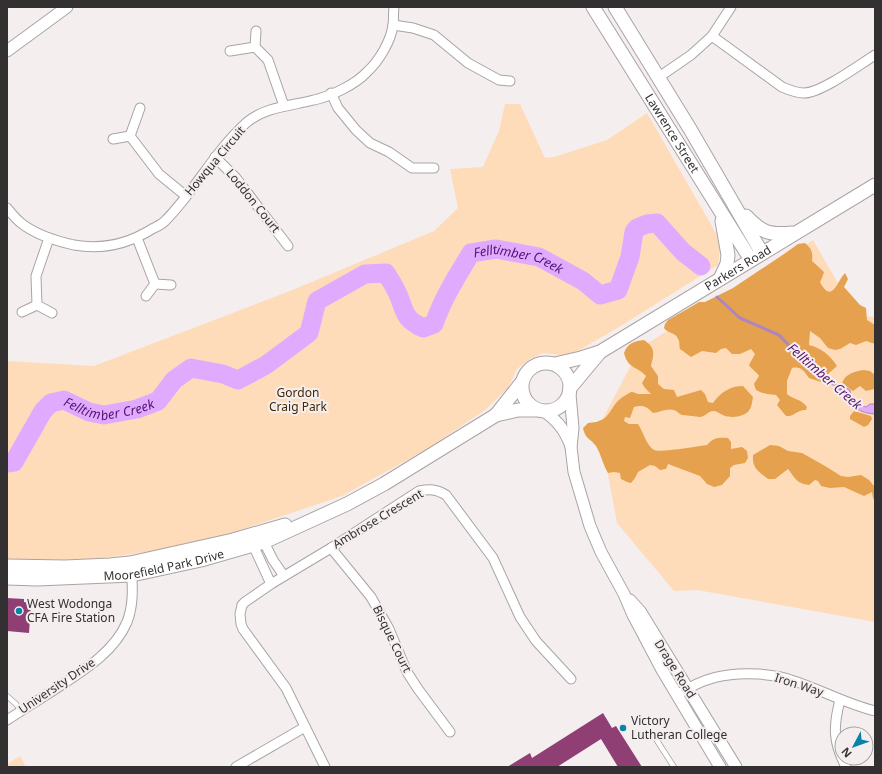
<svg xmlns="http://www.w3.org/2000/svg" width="882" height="774" font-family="'Noto Sans',sans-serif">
  <rect width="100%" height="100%" fill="#f5eeef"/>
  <g fill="#fedcb9">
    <path d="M 505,104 L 520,104 L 545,158 L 554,157 L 607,140 L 647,113 L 721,242 L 718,265 L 619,327 L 569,356 L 543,353 L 530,359 L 517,369 L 508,388 L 485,410 L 427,449 L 342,496 L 196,545 L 60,564 L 7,561 L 7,361 L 94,366 L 290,291 L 434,231 L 458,208 L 450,169 L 483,167 L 499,131 Z"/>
    <path d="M 813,240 L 857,316 L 875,317 L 875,622 L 697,590 L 674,591 L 617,523 L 599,426 L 640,348 Z"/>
    <path d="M 20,756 L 26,767 L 7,767 L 7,764 Z"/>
  </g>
  <g fill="#e5a14e">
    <path d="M 805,243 C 812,249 813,253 812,261 L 824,272 L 822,278 L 820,282 C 832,305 837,281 845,273 L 848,279 L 844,287 L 860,305 L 866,308 L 867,320 L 875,325 L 875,344 L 866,341 L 856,345 L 850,343 L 840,349 L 835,350 L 828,348 L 820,338 L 810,331 L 809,345 C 821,348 830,355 837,366 L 828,374 L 831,380 L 827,384 L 809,378 C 804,371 801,366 792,368 L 787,381 L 787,394 C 794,400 800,398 807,407 L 806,410 C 798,409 794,417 786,416 L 777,405 L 780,400 L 776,395 C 768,394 763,394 756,390 L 754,384 L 759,376 C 756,371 752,370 749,365 L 755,354 L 751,349 L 740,354 L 732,354 L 726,348 L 721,349 L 716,353 L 702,351 L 691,357 L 680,349 C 679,346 680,341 678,339 C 676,332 668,334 664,328 L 665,324 L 668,320 L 689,308 L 699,302 L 705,302 L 733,288 L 784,254 L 798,244 Z"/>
    <path d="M 644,340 C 656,348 654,354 651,366 L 658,376 L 658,384 L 664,389 L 674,390 L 677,397 L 701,390 L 705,394 L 708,402 L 713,403 C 721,392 730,386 743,386 L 753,397 C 752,401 752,406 750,409 C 746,417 732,418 725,416 C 722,415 717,411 714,411 C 708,411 706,416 700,417 C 699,417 683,415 682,415 C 679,414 677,411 674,410 C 667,408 660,412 653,413 C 646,406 643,405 634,407 L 630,418 L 625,417 L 624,421 L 629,424 L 638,424 C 643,431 646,445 654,450 C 659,453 699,446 707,445 C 713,438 718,437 728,438 L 731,442 L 731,449 L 742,447 L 747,451 L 748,458 L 745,463 L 734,465 L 730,468 L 730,476 L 722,485 L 714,487 L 707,484 L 700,476 L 668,464 L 666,469 L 660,470 L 655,466 L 650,465 L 638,472 L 635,478 L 631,483 L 627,482 L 621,479 L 620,473 L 614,472 L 608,473 C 603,465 601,454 596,446 C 590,438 585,439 583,428 L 588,423 C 614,422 608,404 626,395 C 628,394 630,392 632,392 C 633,392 638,394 638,394 C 643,394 647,394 651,394 L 645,388 L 642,383 L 646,376 C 637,366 628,369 624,353 C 628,343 634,341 644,340 Z"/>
    <path d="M 864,370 L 870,371 L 875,375 L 874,389 L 866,391 L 860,386 L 853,391 L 842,383 C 845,374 855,371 864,370 Z"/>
    <path d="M 854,411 L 871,416 L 872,419 L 868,425 L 864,427 L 850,419 L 850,416 Z"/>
    <path d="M 770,445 L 779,446 L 788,451 L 802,453 L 825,466 L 841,476 L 848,477 L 861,475 L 869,480 L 874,486 L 875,485 L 875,501 L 873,498 L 872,492 L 864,496 L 844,487 L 830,488 L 821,486 L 818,481 L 815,480 L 809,485 C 796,483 796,479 788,469 L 775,479 L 768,479 C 758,471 752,468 753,455 Z"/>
  </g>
  <path fill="#e0abfe" stroke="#ac86c0" d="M 842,385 L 850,390 C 851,400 856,405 866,407 L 870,404 L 875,404 L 875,414 C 853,413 853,401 836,392 Z"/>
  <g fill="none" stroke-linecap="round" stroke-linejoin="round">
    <path stroke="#ac86c0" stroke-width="3" d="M 717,297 L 740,318 L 779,335 L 803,360 L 832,383 L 843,390"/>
    <path stroke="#e0abfe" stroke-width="19" id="s1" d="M 7,463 L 14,462 L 43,411 L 51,403 L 64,400 L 89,412 L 104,415 L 137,409 L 158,401 L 174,380 L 191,368 L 223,374 L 238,380 L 266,365 L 309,333 L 317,301 L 365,274 L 386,273 C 390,279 394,286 397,292 C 406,311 402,318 423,328 L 434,324 C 443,298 457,276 471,253 L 496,249 L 539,257 L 583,281 L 600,295 L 618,290 L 630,257 L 634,232 L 637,228 L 647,224 L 657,223 L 683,252 L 701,266"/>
  </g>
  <g fill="#903f75">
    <path d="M 7,598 L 24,599 L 24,602 L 31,603 L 29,633 L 7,631 Z"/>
    <path d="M 603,713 L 612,728 L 616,726 L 642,767 L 618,767 L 601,739 L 557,767 L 507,767 L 530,753 L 532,758 Z"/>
  </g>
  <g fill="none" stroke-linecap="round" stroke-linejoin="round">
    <defs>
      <g id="service">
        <path d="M 7,696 L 16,704 L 21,711"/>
        <path d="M 654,736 L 674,767"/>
      </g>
      <g id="minor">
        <path d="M 393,25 L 413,28 L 434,35 L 468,63 L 499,80 L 510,81"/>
        <path d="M 712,36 L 782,87 C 789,90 796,93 804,93 C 821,93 859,65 875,55"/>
        <path d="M 255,47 L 268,60 L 284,106"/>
        <path d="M 230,51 L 255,47 L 256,31"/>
        <path d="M 659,77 L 691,55 L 712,36 L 731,7"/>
        <path d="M 331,93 L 338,108 L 356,130 L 370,143 L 389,152 L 412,168 L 434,168"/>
        <path d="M 130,136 L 140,108"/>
        <path d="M 113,139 L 130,136 L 159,174 L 186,196"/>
        <path d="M 215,157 L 236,178 L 288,246"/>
        <path d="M 7,208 C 11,213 16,219 21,223 C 36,235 56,241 74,245 C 102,250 128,244 152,229 C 156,227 161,225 165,221 C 195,191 214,152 246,123 C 264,107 291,106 314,100 C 331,96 355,85 367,72 C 379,61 391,41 393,25 C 394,19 393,13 394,7"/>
        <path d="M 49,238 L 36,276 L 37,305 L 52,313"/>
        <path d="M 137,238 L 155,284 L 171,285"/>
        <path d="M 146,296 L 155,284"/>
        <path d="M 22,312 L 37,305"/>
        <path d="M 260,539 L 264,542 L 273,560 L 284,576"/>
        <path d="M 254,541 L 253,545 L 271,584"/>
        <path d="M 331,548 L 371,597 L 389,629 L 407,672 L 418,689 L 450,732"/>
        <path d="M 677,695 C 703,678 726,672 758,674 C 769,675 781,676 791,680 C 820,689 846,704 875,711"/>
        <path d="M 840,700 C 833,727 833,742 846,767"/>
        <path d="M 7,720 C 23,710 38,700 54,690 C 81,672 114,653 127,622 C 133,607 133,586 131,570"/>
        <path d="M 236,767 L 305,727"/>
        <path d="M 325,767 L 286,688 L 243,629 L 241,624 L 240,614 L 242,605 L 245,602 L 271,584 L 331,548 L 419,491 C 430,489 436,489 446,495 L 493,558 L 520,617 L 536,641 L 571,679"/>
      </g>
      <g id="tertiary">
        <path d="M 7,51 L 67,7"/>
        <path d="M 570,394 L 573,428 L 571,447 L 574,472 L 590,526 L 601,552 L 624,594 L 633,615 L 662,670 L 720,767"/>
        <path d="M 545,412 C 559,422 565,431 571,446"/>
        <path d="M 630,600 L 640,611 L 736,767"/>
      </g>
      <g id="secondary">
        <path id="s2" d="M 593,7 L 751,260"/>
        <path d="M 615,7 L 690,129 L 762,253"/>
        <path d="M 746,216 C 762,233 769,235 792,233"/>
        <path d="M 720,279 L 727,264 L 728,255 L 722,221"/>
        <circle cx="546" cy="387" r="24"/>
        <path id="s3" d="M 555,364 L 581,358 L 600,352 L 875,185"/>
        <path d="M 570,388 L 600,352"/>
        <path d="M 496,415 L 522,382"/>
        <path d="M 7,566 L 65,567 L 110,565 L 130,563 L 233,540 L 285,525"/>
        <path id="s4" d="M 7,578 L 37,579 L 132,575 L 201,560 L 264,542 L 347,504 L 384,484 L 496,415 L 518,410 L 538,410"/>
      </g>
    </defs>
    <use href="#service" stroke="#aaa3a4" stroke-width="6"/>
    <use href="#minor" stroke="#aaa3a4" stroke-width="11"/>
    <use href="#tertiary" stroke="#aaa3a4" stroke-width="13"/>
    <use href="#secondary" stroke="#aaa3a4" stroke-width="15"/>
    <use href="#service" stroke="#fff" stroke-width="4.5"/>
    <use href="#minor" stroke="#fff" stroke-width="9"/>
    <use href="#tertiary" stroke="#fff" stroke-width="11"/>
    <use href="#secondary" stroke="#fff" stroke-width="13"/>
  </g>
  <g fill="#0784a8" stroke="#f5eeef" stroke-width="1.5">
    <circle cx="19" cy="611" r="4"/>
    <circle cx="623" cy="728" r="4"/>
  </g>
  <g text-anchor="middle" stroke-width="4" stroke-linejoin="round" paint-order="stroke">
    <g font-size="12" fill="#333031" stroke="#f5eeef">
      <text dy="4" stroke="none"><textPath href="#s2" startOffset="149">Lawrence Street</textPath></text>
      <text transform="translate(215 161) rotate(-50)" y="4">Howqua Circuit</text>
      <text transform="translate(253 201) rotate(51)" y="4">Loddon Court</text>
      <text dy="4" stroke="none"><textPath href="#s3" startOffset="208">Parkers Road</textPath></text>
      <text transform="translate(378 519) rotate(-31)" y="4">Ambrose Crescent</text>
      <text dy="4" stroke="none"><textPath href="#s4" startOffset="158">Moorefield Park Drive</textPath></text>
      <text transform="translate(392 639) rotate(64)" y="4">Bisque Court</text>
      <text transform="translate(675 669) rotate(58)" y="4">Drage Road</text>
      <text transform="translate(799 685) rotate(18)" y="4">Iron Way</text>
      <text transform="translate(57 686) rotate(-34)" y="4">University Drive</text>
    </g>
    <g font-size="12" fill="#442804" stroke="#f5eeef">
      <text x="298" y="397">Gordon<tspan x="298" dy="14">Craig Park</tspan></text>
    </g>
    <g font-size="12" fill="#333031" stroke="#f5eeef" text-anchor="start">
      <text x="27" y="608">West Wodonga<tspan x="27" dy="14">CFA Fire Station</tspan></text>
      <text x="631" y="725">Victory<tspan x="631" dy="14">Lutheran College</tspan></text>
    </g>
    <g font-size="13" font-style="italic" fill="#571174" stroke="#f5eeef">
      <text dy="5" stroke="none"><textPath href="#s1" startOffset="689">Felltimber Creek</textPath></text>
      <text transform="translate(825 376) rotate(41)" y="5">Felltimber Creek</text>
      <text dy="5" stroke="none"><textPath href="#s1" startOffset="138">Felltimber Creek</textPath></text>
    </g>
  </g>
  <rect width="882" height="774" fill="none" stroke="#333031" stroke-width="16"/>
  <g transform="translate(854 746) rotate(229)"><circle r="19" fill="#f5eeef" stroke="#a7a2a3"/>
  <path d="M0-3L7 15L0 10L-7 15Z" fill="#0784a8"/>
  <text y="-6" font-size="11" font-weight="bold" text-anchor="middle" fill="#333031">N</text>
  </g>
</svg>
